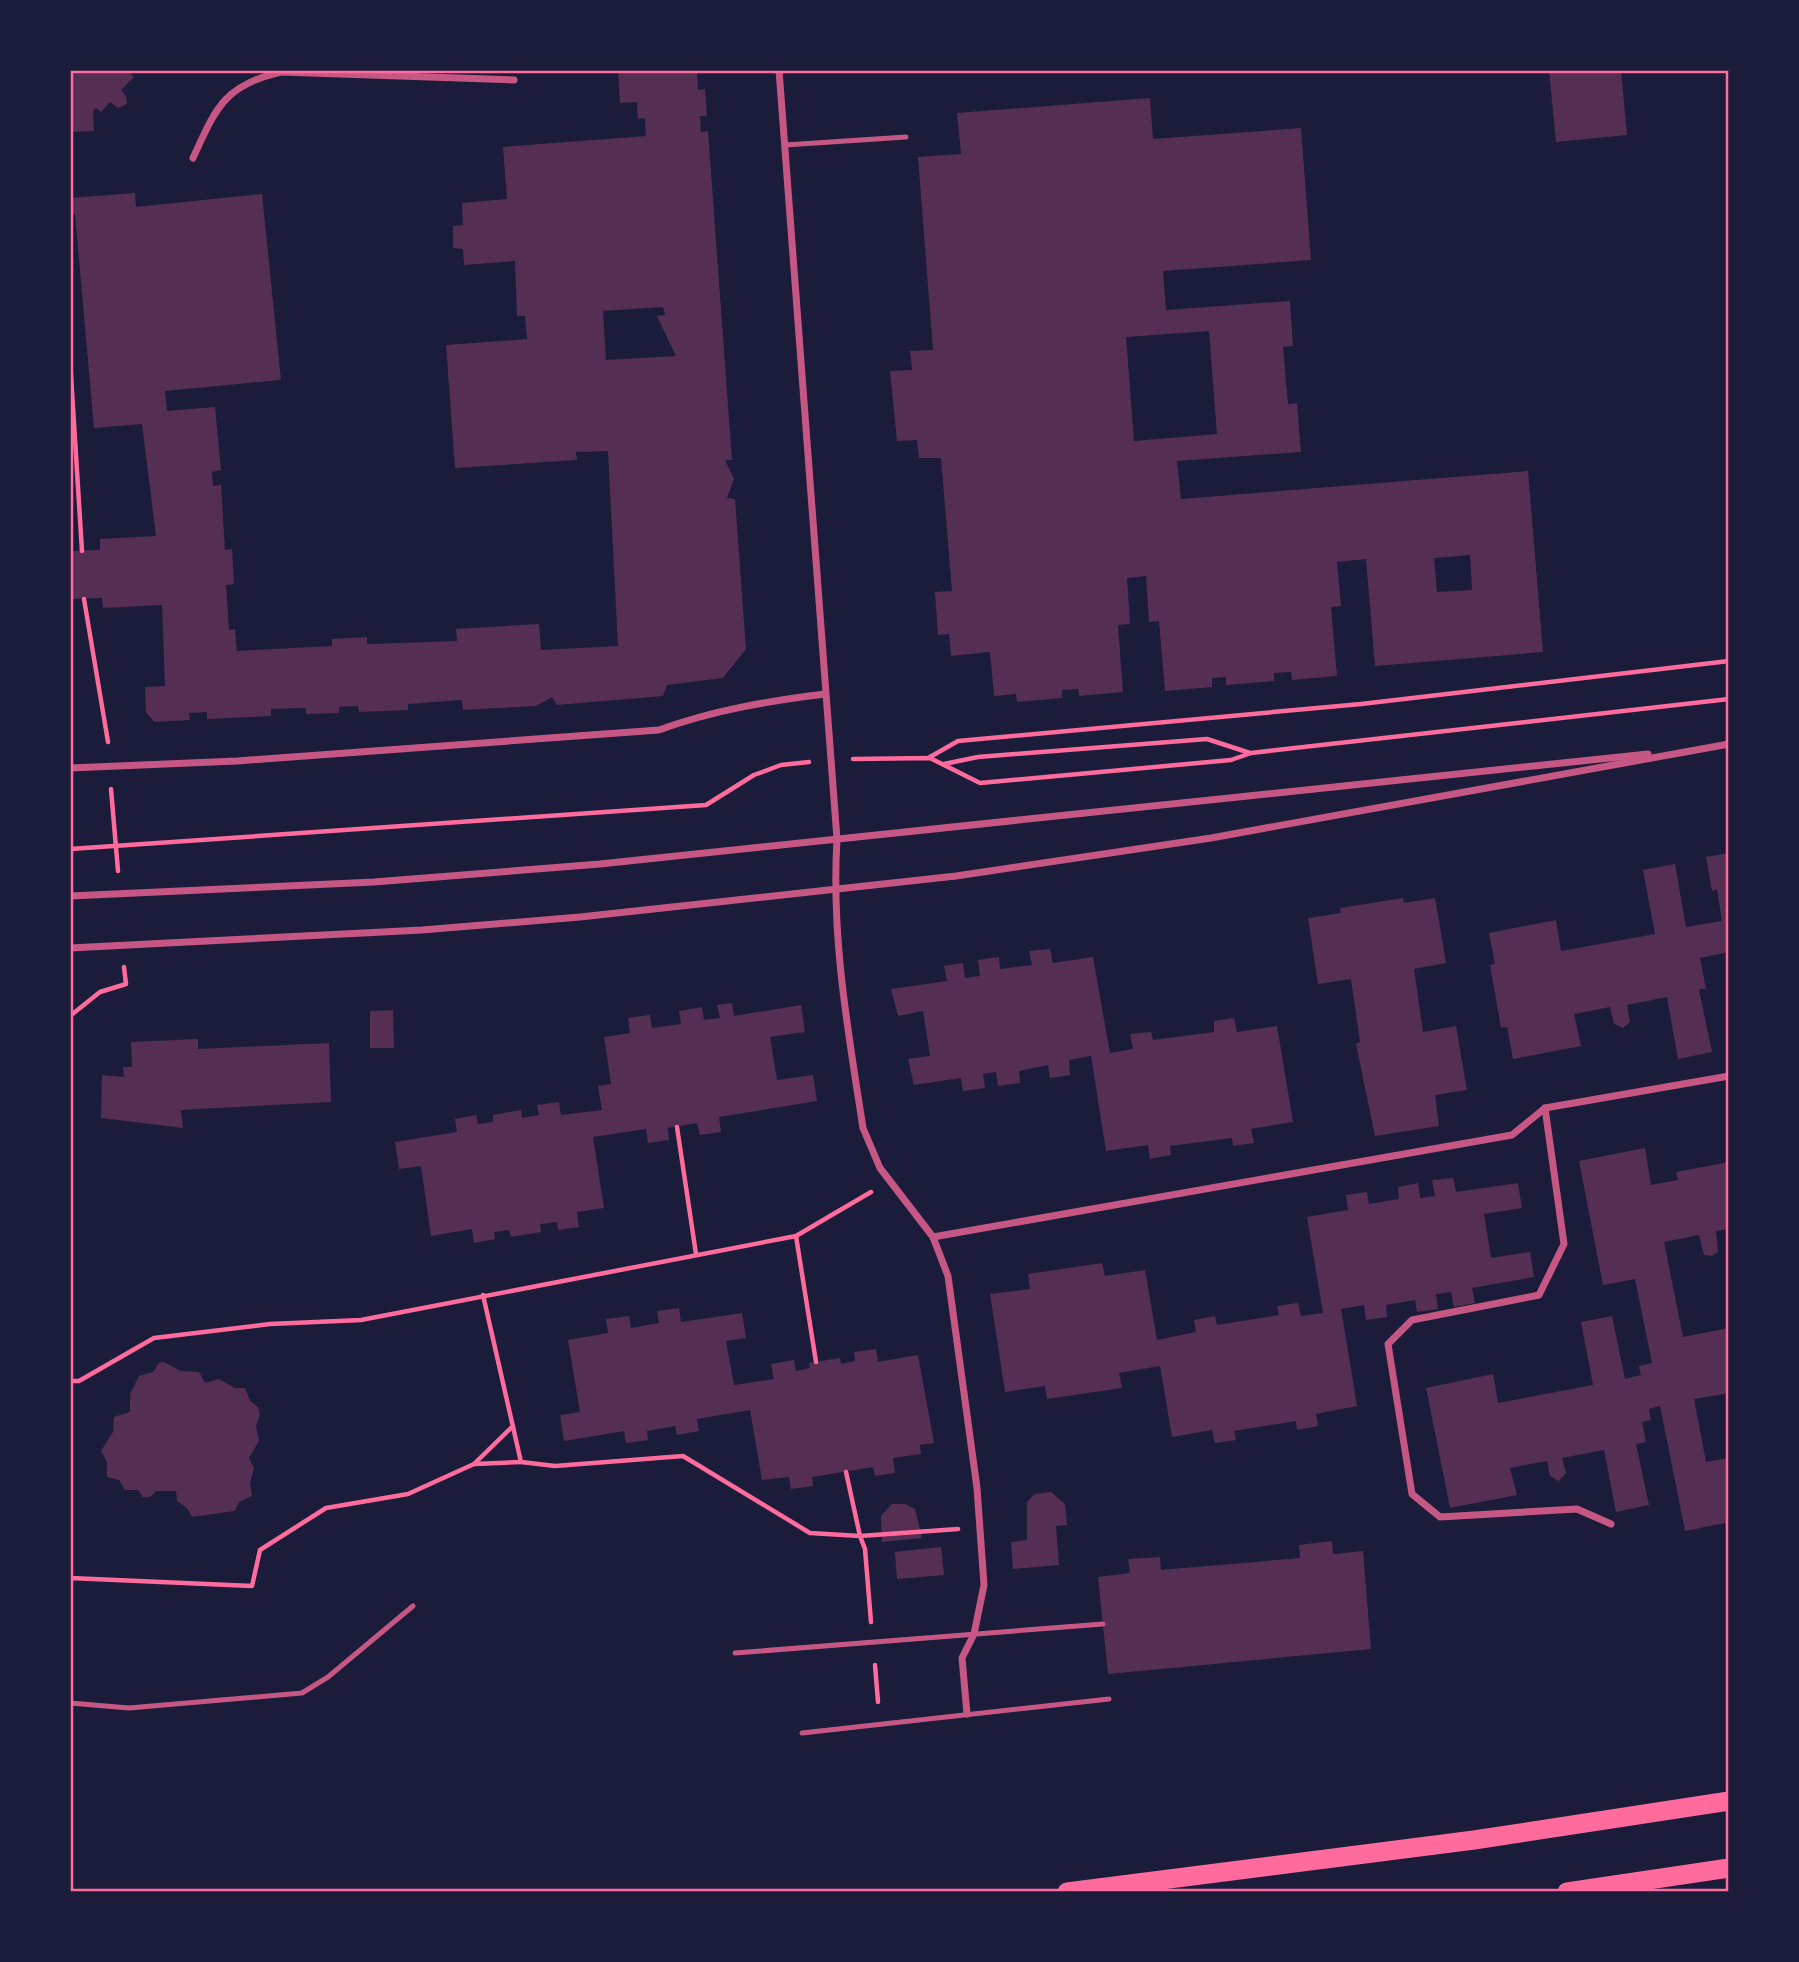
<svg xmlns="http://www.w3.org/2000/svg" width="1799" height="1962" font-family="'Open Sans',sans-serif">
  <rect width="100%" height="100%" fill="#1b1b3a"/>
  <g fill="#542f53" fill-rule="evenodd">
    <path d="M 70,70 L 131,70 L 129,72 L 134,77 L 121,90 L 126,96 L 127,104 L 118,108 L 110,102 L 101,112 L 96,108 L 93,111 L 94,131 L 70,132 Z"/>
    <path d="M 618,70 L 706,70 L 697,73 L 698,90 L 705,89 L 707,116 L 700,116 L 701,132 L 708,131 L 732,460 L 725,460 L 734,479 L 727,498 L 735,499 L 746,649 L 723,678 L 667,685 L 663,696 L 557,705 L 552,697 L 536,706 L 463,710 L 462,700 L 408,704 L 408,710 L 359,712 L 358,706 L 339,707 L 339,713 L 306,714 L 306,708 L 271,709 L 271,716 L 207,719 L 207,712 L 189,713 L 190,720 L 154,722 L 146,712 L 145,687 L 165,686 L 162,605 L 103,608 L 102,598 L 70,599 L 70,551 L 100,550 L 100,539 L 156,536 L 142,424 L 94,428 L 75,214 L 70,214 L 70,198 L 135,193 L 136,207 L 262,194 L 281,380 L 165,391 L 167,411 L 215,407 L 221,470 L 212,472 L 213,486 L 221,485 L 225,550 L 232,549 L 234,584 L 226,585 L 229,630 L 235,629 L 237,651 L 332,646 L 332,639 L 367,637 L 367,644 L 457,641 L 456,629 L 539,624 L 541,650 L 618,646 L 608,451 L 576,452 L 577,460 L 455,468 L 446,345 L 527,339 L 525,316 L 517,316 L 515,261 L 464,265 L 463,249 L 453,248 L 453,226 L 463,225 L 462,203 L 507,199 L 503,147 L 646,136 L 645,118 L 638,119 L 637,102 L 620,103 ZM 663,307 L 665,315 L 657,316 L 676,356 L 606,360 L 603,311 Z"/>
    <path d="M 1549,70 L 1621,70 L 1627,135 L 1556,142 Z"/>
    <path d="M 1150,98 L 1153,139 L 1301,128 L 1311,260 L 1163,271 L 1166,310 L 1290,301 L 1293,346 L 1283,347 L 1288,404 L 1297,403 L 1301,452 L 1177,461 L 1181,499 L 1528,471 L 1543,652 L 1375,666 L 1366,559 L 1337,562 L 1341,606 L 1331,607 L 1337,676 L 1292,680 L 1291,672 L 1274,673 L 1274,681 L 1226,685 L 1226,677 L 1212,678 L 1212,687 L 1165,691 L 1159,621 L 1149,622 L 1146,576 L 1127,578 L 1130,624 L 1118,625 L 1123,692 L 1079,696 L 1078,689 L 1062,690 L 1062,698 L 1017,702 L 1016,694 L 994,696 L 990,652 L 951,656 L 949,634 L 938,635 L 935,592 L 952,591 L 941,458 L 919,458 L 917,440 L 897,441 L 890,371 L 912,370 L 910,351 L 933,350 L 918,157 L 961,154 L 957,113 ZM 1209,331 L 1217,434 L 1134,441 L 1126,337 ZM 1470,555 L 1472,590 L 1437,592 L 1434,558 Z"/>
    <path d="M 1729,853 L 1729,952 L 1700,958 L 1706,989 L 1699,989 L 1712,1052 L 1678,1059 L 1667,997 L 1627,1005 L 1630,1022 L 1623,1028 L 1614,1024 L 1610,1007 L 1574,1014 L 1581,1046 L 1513,1059 L 1507,1027 L 1501,1028 L 1490,965 L 1495,964 L 1489,933 L 1556,920 L 1561,951 L 1655,934 L 1643,870 L 1675,864 L 1686,927 L 1722,921 L 1717,889 L 1712,891 L 1706,857 Z"/>
    <path d="M 1403,898 L 1404,903 L 1435,898 L 1446,963 L 1414,969 L 1423,1032 L 1456,1026 L 1467,1090 L 1435,1095 L 1439,1126 L 1375,1136 L 1356,1044 L 1360,1042 L 1351,979 L 1318,984 L 1308,918 L 1341,913 L 1340,908 Z"/>
    <path d="M 1050,949 L 1053,963 L 1093,957 L 1110,1053 L 1133,1049 L 1130,1034 L 1151,1032 L 1153,1040 L 1214,1032 L 1214,1021 L 1234,1018 L 1237,1032 L 1277,1026 L 1293,1122 L 1251,1129 L 1254,1143 L 1233,1146 L 1232,1138 L 1170,1146 L 1171,1155 L 1150,1159 L 1148,1145 L 1106,1151 L 1091,1056 L 1069,1060 L 1070,1075 L 1050,1078 L 1048,1065 L 1019,1071 L 1020,1083 L 998,1086 L 996,1072 L 983,1074 L 985,1088 L 963,1091 L 961,1078 L 914,1085 L 908,1059 L 930,1056 L 923,1011 L 898,1016 L 891,989 L 947,981 L 944,966 L 963,963 L 965,978 L 980,976 L 978,960 L 999,957 L 1000,969 L 1032,965 L 1029,951 Z"/>
    <path d="M 732,1003 L 734,1016 L 801,1005 L 805,1032 L 770,1037 L 777,1080 L 813,1075 L 817,1101 L 719,1117 L 721,1132 L 700,1135 L 697,1123 L 668,1128 L 669,1140 L 648,1143 L 646,1129 L 593,1137 L 604,1208 L 577,1212 L 579,1227 L 558,1230 L 557,1222 L 540,1224 L 541,1232 L 511,1237 L 509,1230 L 494,1232 L 495,1239 L 474,1243 L 472,1229 L 431,1236 L 421,1166 L 399,1169 L 395,1142 L 457,1132 L 455,1119 L 476,1115 L 478,1124 L 493,1122 L 493,1115 L 521,1110 L 522,1118 L 539,1115 L 537,1105 L 559,1102 L 561,1115 L 602,1110 L 598,1086 L 611,1084 L 604,1037 L 630,1033 L 628,1018 L 650,1015 L 652,1028 L 681,1024 L 679,1011 L 702,1007 L 704,1020 L 720,1018 L 717,1005 Z"/>
    <path d="M 393,1010 L 394,1048 L 370,1048 L 370,1011 Z"/>
    <path d="M 198,1039 L 198,1049 L 329,1043 L 331,1102 L 181,1110 L 183,1128 L 101,1118 L 102,1075 L 124,1077 L 123,1067 L 132,1067 L 131,1042 Z"/>
    <path d="M 1645,1148 L 1651,1185 L 1678,1180 L 1676,1172 L 1729,1162 L 1729,1229 L 1716,1231 L 1718,1252 L 1712,1256 L 1704,1255 L 1699,1235 L 1664,1242 L 1683,1337 L 1729,1328 L 1729,1393 L 1694,1399 L 1706,1462 L 1729,1458 L 1729,1536 L 1725,1523 L 1685,1531 L 1660,1406 L 1649,1409 L 1651,1420 L 1642,1422 L 1646,1442 L 1636,1444 L 1649,1505 L 1616,1512 L 1604,1450 L 1562,1458 L 1566,1473 L 1559,1481 L 1550,1476 L 1547,1461 L 1510,1468 L 1517,1495 L 1450,1508 L 1426,1388 L 1493,1374 L 1498,1403 L 1593,1385 L 1581,1322 L 1612,1316 L 1625,1379 L 1641,1375 L 1639,1366 L 1652,1363 L 1635,1279 L 1603,1285 L 1579,1161 Z"/>
    <path d="M 1453,1178 L 1456,1192 L 1518,1183 L 1522,1208 L 1484,1214 L 1491,1258 L 1530,1252 L 1534,1277 L 1472,1288 L 1475,1303 L 1454,1307 L 1451,1292 L 1436,1294 L 1438,1309 L 1417,1312 L 1415,1300 L 1386,1305 L 1387,1317 L 1366,1320 L 1364,1305 L 1341,1309 L 1357,1406 L 1316,1414 L 1318,1426 L 1297,1430 L 1296,1421 L 1234,1431 L 1236,1440 L 1215,1443 L 1212,1430 L 1172,1437 L 1160,1366 L 1119,1373 L 1122,1388 L 1047,1399 L 1045,1386 L 1005,1392 L 990,1294 L 1030,1289 L 1028,1274 L 1102,1263 L 1105,1276 L 1145,1270 L 1157,1340 L 1196,1332 L 1194,1320 L 1215,1316 L 1217,1325 L 1279,1315 L 1277,1306 L 1298,1303 L 1301,1316 L 1323,1313 L 1307,1217 L 1348,1210 L 1346,1195 L 1367,1192 L 1369,1204 L 1399,1199 L 1398,1187 L 1418,1183 L 1420,1198 L 1435,1196 L 1432,1180 Z"/>
    <path d="M 679,1308 L 681,1322 L 742,1313 L 746,1338 L 726,1341 L 734,1385 L 774,1379 L 771,1364 L 794,1360 L 796,1371 L 810,1368 L 809,1363 L 840,1358 L 841,1364 L 855,1361 L 854,1352 L 876,1349 L 878,1362 L 918,1355 L 934,1443 L 920,1445 L 921,1454 L 893,1458 L 895,1473 L 875,1476 L 873,1467 L 812,1477 L 813,1486 L 791,1489 L 789,1477 L 762,1480 L 750,1410 L 697,1419 L 699,1431 L 677,1435 L 675,1426 L 647,1431 L 648,1440 L 626,1443 L 624,1431 L 564,1441 L 560,1415 L 580,1412 L 568,1340 L 608,1333 L 606,1319 L 629,1316 L 631,1328 L 659,1323 L 657,1311 Z"/>
    <path d="M 164,1362 L 181,1371 L 199,1372 L 205,1383 L 219,1379 L 235,1388 L 245,1388 L 250,1401 L 258,1407 L 260,1415 L 256,1426 L 259,1441 L 249,1458 L 254,1468 L 250,1483 L 252,1496 L 239,1502 L 235,1511 L 192,1517 L 187,1508 L 177,1501 L 176,1491 L 156,1491 L 150,1497 L 143,1497 L 138,1490 L 125,1490 L 119,1480 L 107,1477 L 107,1462 L 101,1451 L 113,1432 L 114,1417 L 130,1412 L 130,1394 L 139,1376 L 153,1372 L 159,1363 Z"/>
    <path d="M 1051,1492 L 1065,1504 L 1067,1525 L 1056,1526 L 1059,1565 L 1013,1569 L 1011,1542 L 1027,1540 L 1027,1502 L 1035,1494 Z"/>
    <path d="M 892,1504 L 905,1504 L 915,1509 L 922,1538 L 882,1542 L 881,1516 Z"/>
    <path d="M 1332,1541 L 1333,1554 L 1363,1551 L 1371,1649 L 1108,1674 L 1098,1577 L 1130,1573 L 1128,1559 L 1160,1557 L 1161,1570 L 1300,1558 L 1299,1545 Z"/>
    <path d="M 941,1547 L 944,1575 L 897,1579 L 895,1552 Z"/>
  </g>
  <g fill="none" stroke-linecap="round" stroke-linejoin="round">
    <g stroke="#ff6b9d" stroke-width="4.5">
      <path d="M 70,359 L 82,551"/>
      <path d="M 84,599 L 108,742"/>
      <path d="M 930,757 L 958,741 L 1361,704 L 1729,661"/>
      <path d="M 853,759 L 930,758 L 980,783 L 1231,760 L 1251,753 L 1729,699"/>
      <path d="M 944,764 L 978,757 L 1207,739 L 1250,753"/>
      <path d="M 111,789 L 118,871"/>
      <path d="M 70,849 L 706,805 L 754,775 L 781,765 L 809,762"/>
      <path d="M 70,1016 L 100,992 L 126,984 L 124,967"/>
      <path d="M 677,1127 L 696,1254"/>
      <path d="M 796,1236 L 816,1362"/>
      <path d="M 483,1295 L 521,1462 L 555,1466 L 683,1456 L 810,1533 L 860,1536 L 865,1549 L 871,1622"/>
      <path d="M 70,1381 L 79,1381 L 154,1338 L 270,1324 L 361,1320 L 796,1236 L 871,1192"/>
      <path d="M 474,1464 L 513,1426"/>
      <path d="M 846,1472 L 860,1536 L 958,1529"/>
      <path d="M 70,1578 L 252,1586 L 260,1550 L 326,1508 L 408,1494 L 474,1464 L 521,1462"/>
      <path d="M 875,1665 L 878,1702"/>
    </g>
    <g stroke="#c65784" stroke-width="5">
      <path d="M 785,145 L 906,137"/>
      <path d="M 735,1653 L 1103,1624"/>
      <path d="M 70,1703 L 129,1708 L 302,1693 L 328,1677 L 413,1606"/>
      <path d="M 802,1733 L 1109,1699"/>
    </g>
    <g stroke="#c65784" stroke-width="7">
      <path d="M 779,70 L 837,839 C 831,937 848,1031 863,1128 L 880,1168 L 933,1237 L 948,1276 L 977,1488 L 984,1585 L 974,1634 L 962,1658 L 967,1714"/>
      <path d="M 193,158 C 216,108 224,85 281,72 L 514,80"/>
      <path d="M 70,768 L 237,761 L 659,730 C 714,710 768,701 825,694"/>
      <path d="M 70,896 L 374,882 L 600,864 L 1648,754"/>
      <path d="M 70,948 L 422,930 L 580,917 L 956,876 L 1211,838 L 1729,744"/>
      <path d="M 1545,1108 L 1564,1244 L 1539,1295 L 1412,1320 L 1388,1344 L 1412,1494 L 1440,1517 L 1577,1509 L 1611,1524"/>
      <path d="M 933,1237 L 1512,1135 L 1545,1108 L 1729,1076"/>
    </g>
    <g stroke="#ff6b9d" stroke-width="19">
      <path d="M 1067,1892 L 1474,1840 L 1729,1801"/>
      <path d="M 1567,1892 L 1729,1868"/>
    </g>
  </g>
  <rect width="1799" height="1962" fill="none" stroke="#1b1b3a" stroke-width="144"/>
  <rect x="72" y="72" width="1655" height="1818" fill="none" stroke="#ff6b9d" stroke-width="2.5"/>
</svg>
